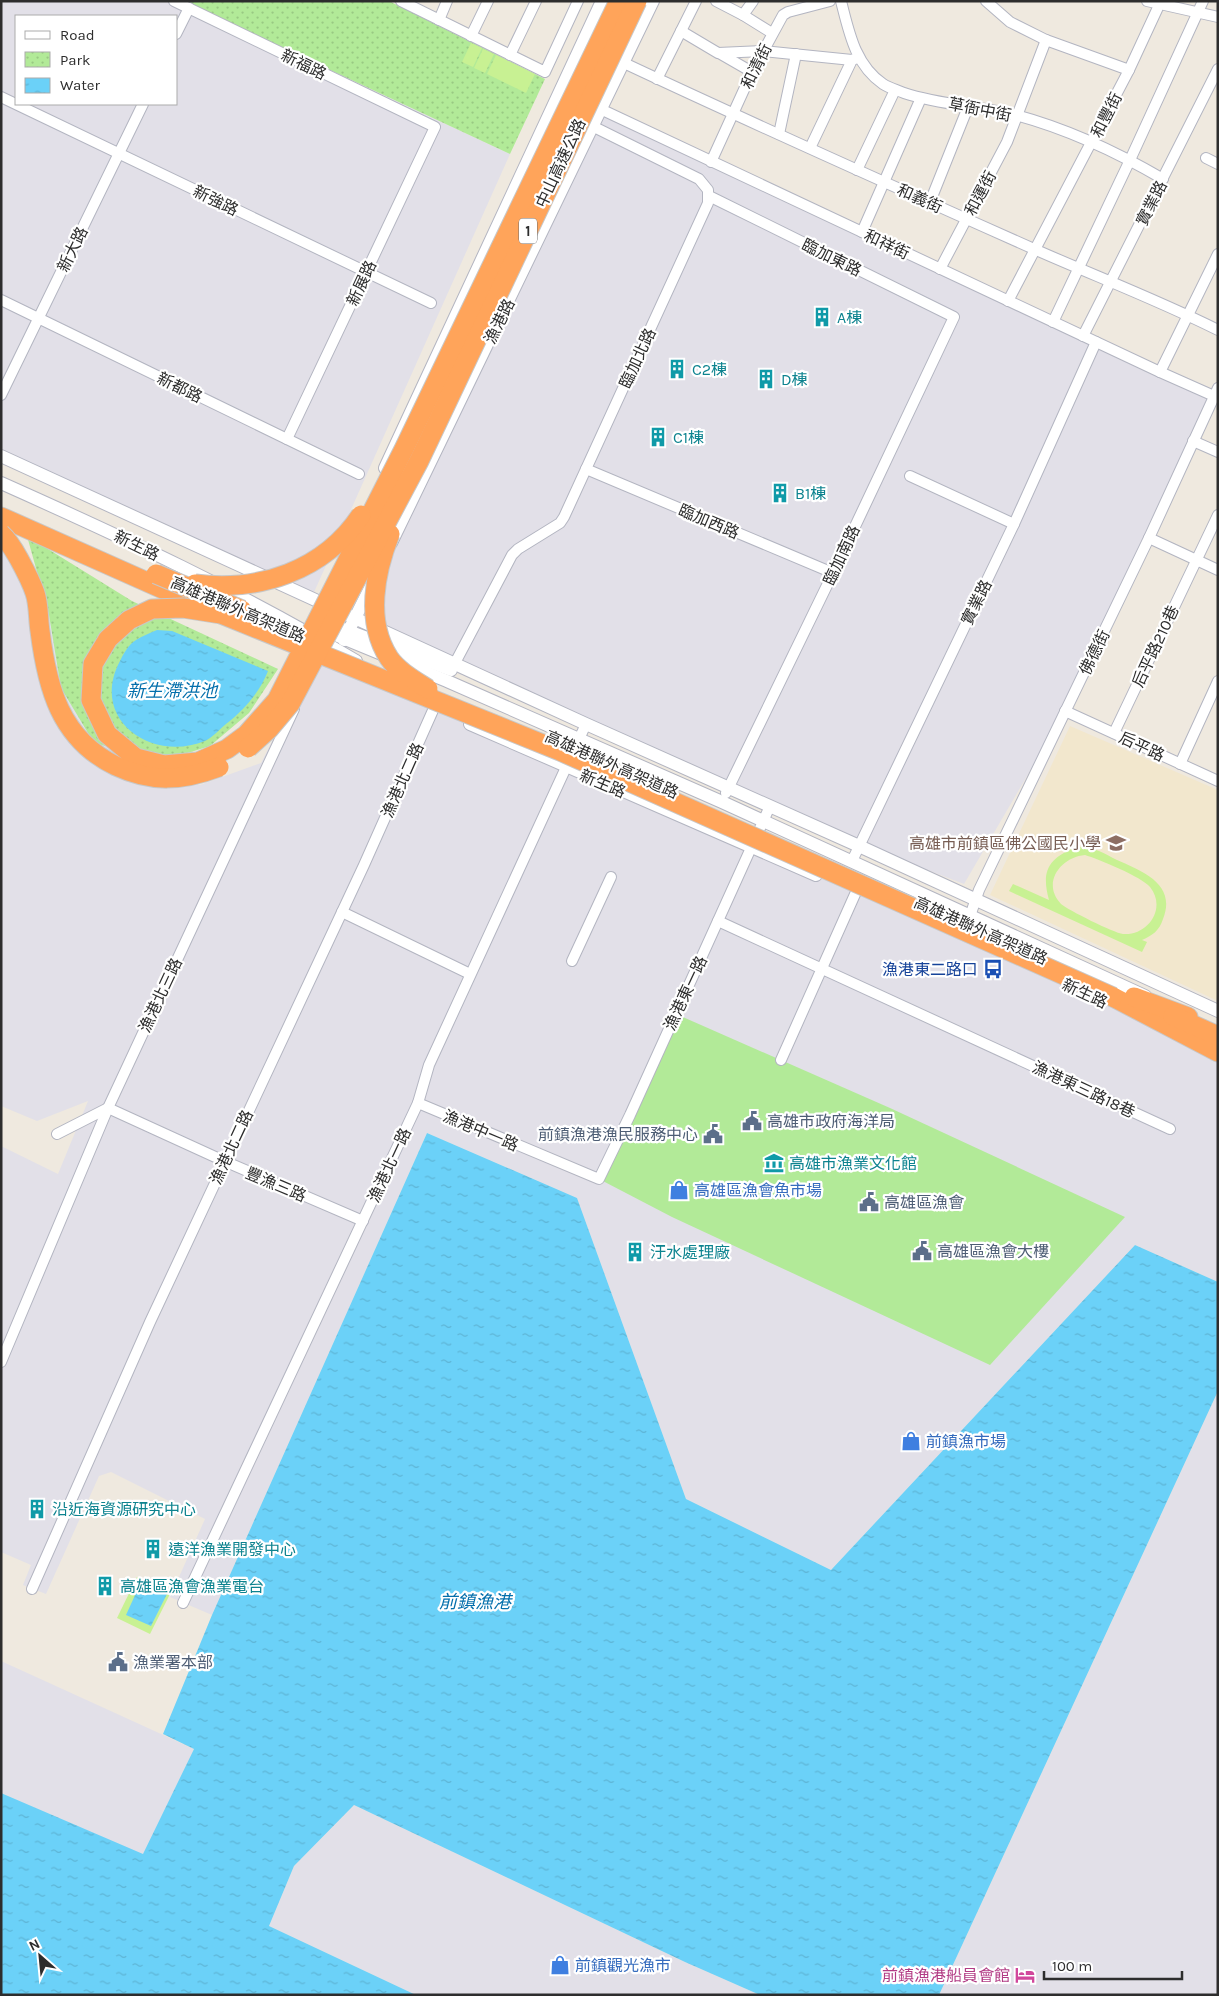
<svg xmlns="http://www.w3.org/2000/svg" width="1219" height="1996" font-family="Karla,'Noto Sans TC',sans-serif">
  <defs>
    <pattern id="park-dots" width="8" height="8" patternUnits="userSpaceOnUse" patternTransform="scale(1.25)"><rect width="8" height="8" fill="#b2ea98"/><path d="M2 2h.1M6 6h.1" fill="none" stroke="#99c983" stroke-width="1.8" stroke-linecap="round"/></pattern>
    <pattern id="water-ripples" width="26" height="14" patternUnits="userSpaceOnUse" patternTransform="scale(1.25)"><rect width="26" height="14" fill="#6bd1f8"/><path d="M2 4q2-2 4 0t4 0M15 11q2-2 4 0t4 0" fill="none" stroke="#5db4d5"/></pattern>
  </defs>
  <rect width="100%" height="100%" fill="#efe9df"/>
  <g fill="#e2e0e8" fill-rule="evenodd">
    <path d="M 1,1 L 182,1 L 510,154 L 311,599 L 1,457 ZM 16,16 L 176,16 L 176,104 L 16,104 Z"/>
    <path d="M 600,110 L 1096,342 L 1211,388 L 1193,441 L 1065,711 L 964,884 L 726,793 L 451,670 L 353,622 Z"/>
    <path d="M 1,545 L 24,559 L 82,616 L 162,774 L 200,785 L 261,763 L 322,643 L 1218,1040 L 1218,1282 L 1135,1245 L 831,1570 L 686,1499 L 577,1198 L 427,1133 L 212,1615 L 170,1597 L 205,1519 L 111,1472 L 99,1476 L 46,1594 L 23,1585 L 31,1565 L 1,1552 L 1,1146 L 58,1174 L 88,1101 L 37,1121 L 1,1106 Z"/>
    <path d="M 1218,1391 L 1218,1995 L 939,1995 Z"/>
    <path d="M 1,1661 L 194,1749 L 143,1855 L 1,1793 Z"/>
    <path d="M 354,1805 L 685,1962 L 760,1995 L 416,1995 L 269,1926 L 294,1866 Z"/>
  </g>
  <path fill="#f2e7cd" d="M 1070,726 L 1218,790 L 1218,1001 L 990,895 Z"/>
  <path fill="#b2ea98" d="M 676,1014 L 890,1108 L 1125,1217 L 990,1365 L 672,1217 L 599,1179 Z"/>
  <g fill="url(#park-dots)">
    <path d="M 182,1 L 389,1 L 545,79 L 510,154 Z"/>
    <path d="M 27,536 L 132,601 L 278,669 L 249,713 L 210,746 L 162,761 L 94,743 L 61,688 L 49,615 Z"/>
  </g>
  <g fill="#c8f193" fill-rule="evenodd">
    <path d="M 471,43 L 482,48 L 473,67 L 462,62 Z"/>
    <path d="M 483,49 L 494,54 L 485,73 L 474,68 Z"/>
    <path d="M 496,55 L 535,74 L 526,93 L 487,74 Z"/>
    <path d="M 1077,847 C 1092,846 1104,853 1117,860 C 1142,871 1177,884 1163,919 C 1159,931 1153,935 1142,940 L 1147,942 L 1142,952 L 1009,891 L 1013,884 L 1049,900 C 1041,871 1048,858 1077,847 ZM 1085,855 C 1098,859 1142,877 1150,887 C 1167,908 1148,936 1123,934 C 1114,933 1068,910 1061,904 C 1041,883 1061,857 1085,855 Z"/>
    <path d="M 137,1577 L 171,1592 L 150,1634 L 117,1618 Z"/>
  </g>
  <g fill="url(#water-ripples)">
    <path d="M 157,630 L 172,631 L 268,671 C 260,692 244,710 226,724 C 220,729 212,738 205,741 C 151,763 89,719 120,661 C 124,653 128,645 136,640 C 142,636 150,633 157,630 Z"/>
    <path d="M 427,1133 L 577,1198 L 686,1499 L 831,1570 L 1135,1245 L 1218,1282 L 1218,1391 L 939,1995 L 760,1995 L 685,1962 L 354,1805 L 294,1866 L 269,1926 L 416,1995 L 1,1995 L 1,1793 L 143,1854 L 194,1749 L 163,1734 L 212,1615 Z"/>
    <path d="M 141,1582 L 167,1594 L 151,1626 L 126,1615 Z"/>
  </g>
  <g fill="none" stroke-linecap="round" stroke-linejoin="round">
    <defs>
      <g id="minor">
        <path d="M 174,1 L 435,127 L 287,439"/>
        <path d="M 401,1 L 545,72 L 578,1"/>
        <path d="M 716,1 L 743,15 L 753,1"/>
        <path d="M 841,1 C 849,32 855,65 883,84 C 889,88 897,90 904,93 C 940,105 979,106 1016,115 C 1068,129 1117,152 1163,179"/>
        <path d="M 986,1 L 1010,22 L 1046,40 L 1129,70"/>
        <path d="M 1147,1 L 1218,17"/>
        <path d="M 743,15 L 772,33"/>
        <path d="M 439,20 L 447,1"/>
        <path d="M 681,31 L 718,53 L 763,51 L 852,60"/>
        <path d="M 176,34 L 189,8"/>
        <path d="M 471,36 L 488,1"/>
        <path d="M 719,53 L 752,72"/>
        <path d="M 510,55 L 536,1"/>
        <path d="M 624,63 C 760,127 897,188 1034,249 C 1095,276 1158,300 1218,330"/>
        <path d="M 657,79 L 696,1"/>
        <path d="M 1,97 L 431,303"/>
        <path d="M 594,106 L 1160,372 L 1214,396"/>
        <path d="M 779,134 L 796,54"/>
        <path d="M 810,148 L 852,60 L 857,58"/>
        <path d="M 1206,158 L 1218,164"/>
        <path d="M 711,162 L 752,72 L 783,15 L 788,12 L 830,1"/>
        <path d="M 857,170 L 895,90"/>
        <path d="M 709,196 L 954,317 L 833,573 L 726,793"/>
        <path d="M 930,202 L 968,107"/>
        <path d="M 862,232 L 921,98"/>
        <path d="M 940,269 L 1007,142 L 1046,40"/>
        <path d="M 1,300 L 359,474"/>
        <path d="M 1008,301 L 1129,70 L 1161,1"/>
        <path d="M 1053,322 L 1130,160 L 1203,1"/>
        <path d="M 1083,336 L 1218,69"/>
        <path d="M 1160,372 L 1218,254"/>
        <path d="M 1,395 L 143,104"/>
        <path d="M 1193,441 L 1218,452"/>
        <path d="M 586,469 L 833,573"/>
        <path d="M 910,476 L 1014,524"/>
        <path d="M 1149,538 L 1218,570"/>
        <path d="M 455,663 L 512,555 L 518,549 L 560,523 L 564,517 L 708,203 L 708,190 L 699,179 L 586,123"/>
        <path d="M 1065,711 L 1218,781"/>
        <path d="M 1114,733 L 1218,515"/>
        <path d="M 1180,764 L 1218,681"/>
        <path d="M 852,861 L 1014,524 L 1096,342"/>
        <path d="M 342,912 L 470,974"/>
        <path d="M 970,916 L 979,890 L 1149,538 L 1218,388"/>
        <path d="M 718,921 L 1170,1129"/>
        <path d="M 572,961 L 611,877"/>
        <path d="M 781,1060 L 856,892"/>
        <path d="M 418,1103 L 599,1179 L 630,1115 L 770,806"/>
        <path d="M 57,1134 L 108,1108 L 224,1161 L 363,1221"/>
        <path d="M 1,1362 L 108,1108 L 294,709"/>
        <path d="M 32,1589 L 150,1322 L 364,865 L 434,708"/>
        <path d="M 183,1603 L 418,1103 L 429,1065 L 586,724"/>
      </g>
      <g id="tertiary">
        <path d="M 1,456 L 586,724 L 859,846 L 1218,1011"/>
        <path d="M 385,468 L 602,1"/>
        <path d="M 1,483 C 122,537 243,593 356,661"/>
        <path d="M 391,543 L 653,1"/>
        <path d="M 341,628 L 451,670"/>
        <path d="M 321,629 L 447,681 L 722,802 L 1145,996"/>
        <path d="M 344,640 L 373,582"/>
        <path d="M 470,724 L 816,875"/>
      </g>
      <g id="motorway">
        <path d="M 1,517 L 210,610"/>
        <path d="M 1113,997 L 1218,1052"/>
        <path d="M 1134,997 L 1188,1017"/>
        <path d="M 1173,1016 L 1218,1036"/>
      </g>
    </defs>
    <use href="#minor" stroke="#b3b5c1" stroke-width="12"/>
    <use href="#tertiary" stroke="#b3b5c1" stroke-width="14"/>
    <use href="#motorway" stroke="#c8c8c8" stroke-width="21"/>
    <use href="#minor" stroke="#fff" stroke-width="10"/>
    <use href="#tertiary" stroke="#fff" stroke-width="12"/>
    <use href="#motorway" stroke="#ffa45a" stroke-width="19"/>
    <defs>
      <g id="motorway-bridge">
        <path d="M 619,1 L 404,449 L 277,700 L 246,735 L 227,749 L 198,762 L 164,765 L 136,758 L 107,734 L 91,700 L 93,664 L 108,639 L 129,620 L 152,609 L 183,608 L 221,614 L 560,751 L 1113,997"/>
        <path d="M 1,534 C 9,541 14,550 19,559 C 25,570 31,581 35,593 C 39,605 38,618 40,631 C 47,687 60,739 116,766 C 152,783 182,781 219,767"/>
        <path d="M 390,534 C 375,572 365,621 389,658 C 398,671 414,680 428,689"/>
        <path d="M 156,574 L 242,610"/>
        <path d="M 195,584 C 259,592 324,571 361,515"/>
        <path d="M 248,748 L 269,729 L 290,704 L 419,461 L 637,1"/>
      </g>
    </defs>
    <use href="#motorway-bridge" stroke="#c8c8c8" stroke-width="21" stroke-linecap="butt"/>
    <use href="#motorway-bridge" stroke="#ffa45a" stroke-width="19"/>
  </g>
  <defs>
    <symbol id="building-bare" viewBox="-9 -9 18 18"><path d="M-4-6H4V6H1V3H-1V6H-4ZM-2.5-4.3h1.7v1.8h-1.7ZM.8-4.3h1.7v1.8H.8ZM-2.5-1h1.7V.8h-1.7ZM.8-1h1.7V.8H.8Z" fill="#0f9aa8" stroke="#fff" stroke-width="2.5" paint-order="stroke"/></symbol>
    <symbol id="school-bare" viewBox="-9 -9 18 18"><path d="M0-5L7-2L0 1L-7-2ZM-4 1L0 2.5L4 1V4Q0 6-4 4Z" fill="#8d6e63" stroke="#fff" stroke-width="2.5" paint-order="stroke"/></symbol>
    <symbol id="bus-bare" viewBox="-9 -9 18 18"><path d="M-5-6H5V4H4V6H2V4H-2V6H-4V4H-5ZM-3.5-4V0h7V-4ZM-3.5 1.2v1.5H-2V1.2ZM2 1.2v1.5H3.5V1.2Z" fill="#1a4fb4" stroke="#fff" stroke-width="2.5" paint-order="stroke"/></symbol>
    <symbol id="civic-bare" viewBox="-9 -9 18 18"><path d="M-.6-6.5H3V-4.5H.6V-3L4-1V1h2V6H-6V1h2V-1L-.6-3ZM-1.2 2.5V6h2.4V2.5Z" fill="#5c6f8a" stroke="#fff" stroke-width="2.5" paint-order="stroke"/></symbol>
    <symbol id="museum-bare" viewBox="-9 -9 18 18"><path d="M0-6L6-3V-2H-6V-3ZM-5-1h2V3h-2ZM-1-1h2V3h-2ZM3-1h2V3H3ZM-6 4H6V6H-6Z" fill="#0f9aa8" stroke="#fff" stroke-width="2.5" paint-order="stroke"/></symbol>
    <symbol id="shop-bare" viewBox="-9 -9 18 18"><path d="M-5-2.5h2.3a2.7 3.5 0 0 1 5.4 0H5L5.5 6h-11ZM-1.5-2.5h3a1.5 2.3 0 0 0-3 0Z" fill="#3f7fe0" stroke="#fff" stroke-width="2.5" paint-order="stroke"/></symbol>
    <symbol id="hotel-bare" viewBox="-9 -9 18 18"><path d="M-6-4.5h1.5V1H6V5H4.5V3h-9V5H-6ZM-4 0a1.8 1.8 0 1 1 3.6 0ZM.5 0V-2.5h3Q6-2.5 6 0Z" fill="#d1479c" stroke="#fff" stroke-width="2.5" paint-order="stroke"/></symbol>
  </defs>
  <g fill-rule="evenodd">
    <use href="#building-bare" x="808" y="303" width="28" height="28"/>
    <use href="#building-bare" x="663" y="355" width="28" height="28"/>
    <use href="#building-bare" x="752" y="365" width="28" height="28"/>
    <use href="#building-bare" x="644" y="423" width="28" height="28"/>
    <use href="#building-bare" x="766" y="479" width="28" height="28"/>
    <use href="#school-bare" x="1102" y="829" width="28" height="28"/>
    <use href="#bus-bare" x="979" y="955" width="28" height="28"/>
    <use href="#civic-bare" x="738" y="1107" width="28" height="28"/>
    <use href="#civic-bare" x="699" y="1120" width="28" height="28"/>
    <use href="#museum-bare" x="760" y="1149" width="28" height="28"/>
    <use href="#shop-bare" x="665" y="1176" width="28" height="28"/>
    <use href="#civic-bare" x="855" y="1188" width="28" height="28"/>
    <use href="#civic-bare" x="908" y="1237" width="28" height="28"/>
    <use href="#building-bare" x="621" y="1238" width="28" height="28"/>
    <use href="#shop-bare" x="897" y="1427" width="28" height="28"/>
    <use href="#building-bare" x="23" y="1495" width="28" height="28"/>
    <use href="#building-bare" x="139" y="1535" width="28" height="28"/>
    <use href="#building-bare" x="91" y="1572" width="28" height="28"/>
    <use href="#civic-bare" x="104" y="1648" width="28" height="28"/>
    <use href="#shop-bare" x="546" y="1951" width="28" height="28"/>
    <use href="#hotel-bare" x="1011" y="1961" width="28" height="28"/>
  </g>
  <g text-anchor="middle" stroke-width="4.5" stroke-linejoin="round" paint-order="stroke">
    <rect fill="#fff" stroke="#6c6c6c" stroke-width="1" x="519" y="218.5" width="18" height="25" rx="4"/>
    <g font-size="15" font-weight="bold" fill="#2d2d2d">
      <text x="528" y="236">1</text>
    </g>
    <g font-size="16" fill="#2d2d2d" stroke="#fff">
      <text transform="translate(304 64) rotate(26)" y="6">新福路</text>
      <text transform="translate(756 66) rotate(-64)" y="6">和清街</text>
      <text transform="translate(980 109) rotate(11)" y="6">草衙中街</text>
      <text transform="translate(1106 115) rotate(-63)" y="6">和豐街</text>
      <text transform="translate(560 163) rotate(-65)" y="6">中山高速公路</text>
      <text transform="translate(980 193) rotate(-62)" y="6">和運街</text>
      <text transform="translate(920 198) rotate(24)" y="6">和義街</text>
      <text transform="translate(216 200) rotate(26)" y="6">新強路</text>
      <text transform="translate(1151 203) rotate(-63)" y="6">實業路</text>
      <text transform="translate(887 244) rotate(25)" y="6">和祥街</text>
      <text transform="translate(72 249) rotate(-64)" y="6">新大路</text>
      <text transform="translate(832 257) rotate(26)" y="6">臨加東路</text>
      <text transform="translate(361 283) rotate(-65)" y="6">新展路</text>
      <text transform="translate(499 321) rotate(-64)" y="6">漁港路</text>
      <text transform="translate(637 358) rotate(-65)" y="6">臨加北路</text>
      <text transform="translate(180 387) rotate(26)" y="6">新都路</text>
      <text transform="translate(709 521) rotate(23)" y="6">臨加西路</text>
      <text transform="translate(137 545) rotate(26)" y="6">新生路</text>
      <text transform="translate(841 555) rotate(-65)" y="6">臨加南路</text>
      <text transform="translate(976 602) rotate(-64)" y="6">實業路</text>
      <text transform="translate(238 609) rotate(23)" y="6">高雄港聯外高架道路</text>
      <text transform="translate(1155 646) rotate(-65)" y="6">后平路210巷</text>
      <text transform="translate(1094 652) rotate(-64)" y="6">佛德街</text>
      <text transform="translate(1142 746) rotate(25)" y="6">后平路</text>
      <text transform="translate(612 764) rotate(24)" y="6">高雄港聯外高架道路</text>
      <text transform="translate(402 780) rotate(-66)" y="6">漁港北二路</text>
      <text transform="translate(603 783) rotate(23)" y="6">新生路</text>
      <text transform="translate(981 930) rotate(24)" y="6">高雄港聯外高架道路</text>
      <text transform="translate(685 993) rotate(-65)" y="6">漁港東一路</text>
      <text transform="translate(1085 993) rotate(25)" y="6">新生路</text>
      <text transform="translate(160 995) rotate(-65)" y="6">漁港北三路</text>
      <text transform="translate(1084 1089) rotate(25)" y="6">漁港東三路18巷</text>
      <text transform="translate(481 1130) rotate(23)" y="6">漁港中一路</text>
      <text transform="translate(231 1147) rotate(-65)" y="6">漁港北二路</text>
      <text transform="translate(389 1165) rotate(-65)" y="6">漁港北一路</text>
      <text transform="translate(276 1184) rotate(23)" y="6">豐漁三路</text>
    </g>
    <g font-size="16" fill="#0d838f" stroke="#fff" text-anchor="start">
      <text x="837" y="323">A棟</text>
      <text x="692" y="375">C2棟</text>
      <text x="781" y="385">D棟</text>
      <text x="673" y="443">C1棟</text>
      <text x="795" y="499">B1棟</text>
      <text x="789" y="1169">高雄市漁業文化館</text>
      <text x="650" y="1258">汙水處理廠</text>
      <text x="52" y="1515">沿近海資源研究中心</text>
      <text x="168" y="1555">遠洋漁業開發中心</text>
      <text x="120" y="1592">高雄區漁會漁業電台</text>
    </g>
    <g font-size="16" fill="#785e54" stroke="#fff" text-anchor="end">
      <text x="1101" y="849">高雄市前鎮區佛公國民小學</text>
    </g>
    <g font-size="16" fill="#164399" stroke="#fff" text-anchor="end">
      <text x="978" y="975">漁港東二路口</text>
    </g>
    <g font-size="16" fill="#4e5e75" stroke="#fff" text-anchor="start">
      <text x="767" y="1127">高雄市政府海洋局</text>
      <text x="698" y="1140" text-anchor="end">前鎮漁港漁民服務中心</text>
      <text x="884" y="1208">高雄區漁會</text>
      <text x="937" y="1257">高雄區漁會大樓</text>
      <text x="133" y="1668">漁業署本部</text>
    </g>
    <g font-size="16" fill="#366cbe" stroke="#fff" text-anchor="start">
      <text x="694" y="1196">高雄區漁會魚市場</text>
      <text x="926" y="1447">前鎮漁市場</text>
      <text x="575" y="1971">前鎮觀光漁市</text>
    </g>
    <g font-size="16" fill="#b23c85" stroke="#fff" text-anchor="end">
      <text x="1010" y="1981">前鎮漁港船員會館</text>
    </g>
    <g font-size="18" font-style="italic" fill="#036fac" stroke="#fff">
      <text x="172" y="697">新生滯洪池</text>
      <text x="475" y="1608">前鎮漁港</text>
    </g>
  </g>
  <rect width="1219" height="1996" fill="none" stroke="#2d2d2d" stroke-width="5"/>
  <rect x="15" y="15" width="162" height="90" fill="#ffffff" stroke="#ababab"/>
  <rect x="25" y="31" width="25" height="8" fill="#ffffff" stroke="#ababab"/>
  <text x="60" y="40" font-size="15" fill="#2d2d2d">Road</text>
  <rect x="25" y="52" width="25" height="15" fill="url(#park-dots)" stroke="#ababab"/>
  <text x="60" y="65" font-size="15" fill="#2d2d2d">Park</text>
  <rect x="25" y="78" width="25" height="15" fill="url(#water-ripples)" stroke="#ababab"/>
  <text x="60" y="90" font-size="15" fill="#2d2d2d">Water</text>
  <g transform="translate(40 1956) rotate(333)" stroke="#ffffff" stroke-width="4" paint-order="stroke">
  <path d="M0-4L9 19L0 12L-9 19Z" fill="#2d2d2d"/>
  <text y="-8" font-size="14" font-weight="bold" text-anchor="middle" fill="#2d2d2d">N</text>
  </g>
  <path d="M1044 1971v8h138v-8" fill="none" stroke="#2d2d2d" stroke-width="2.5"/>
  <text x="1052" y="1971" font-size="15" fill="#2d2d2d" stroke="#ffffff" stroke-width="4" paint-order="stroke">100 m</text>
</svg>
